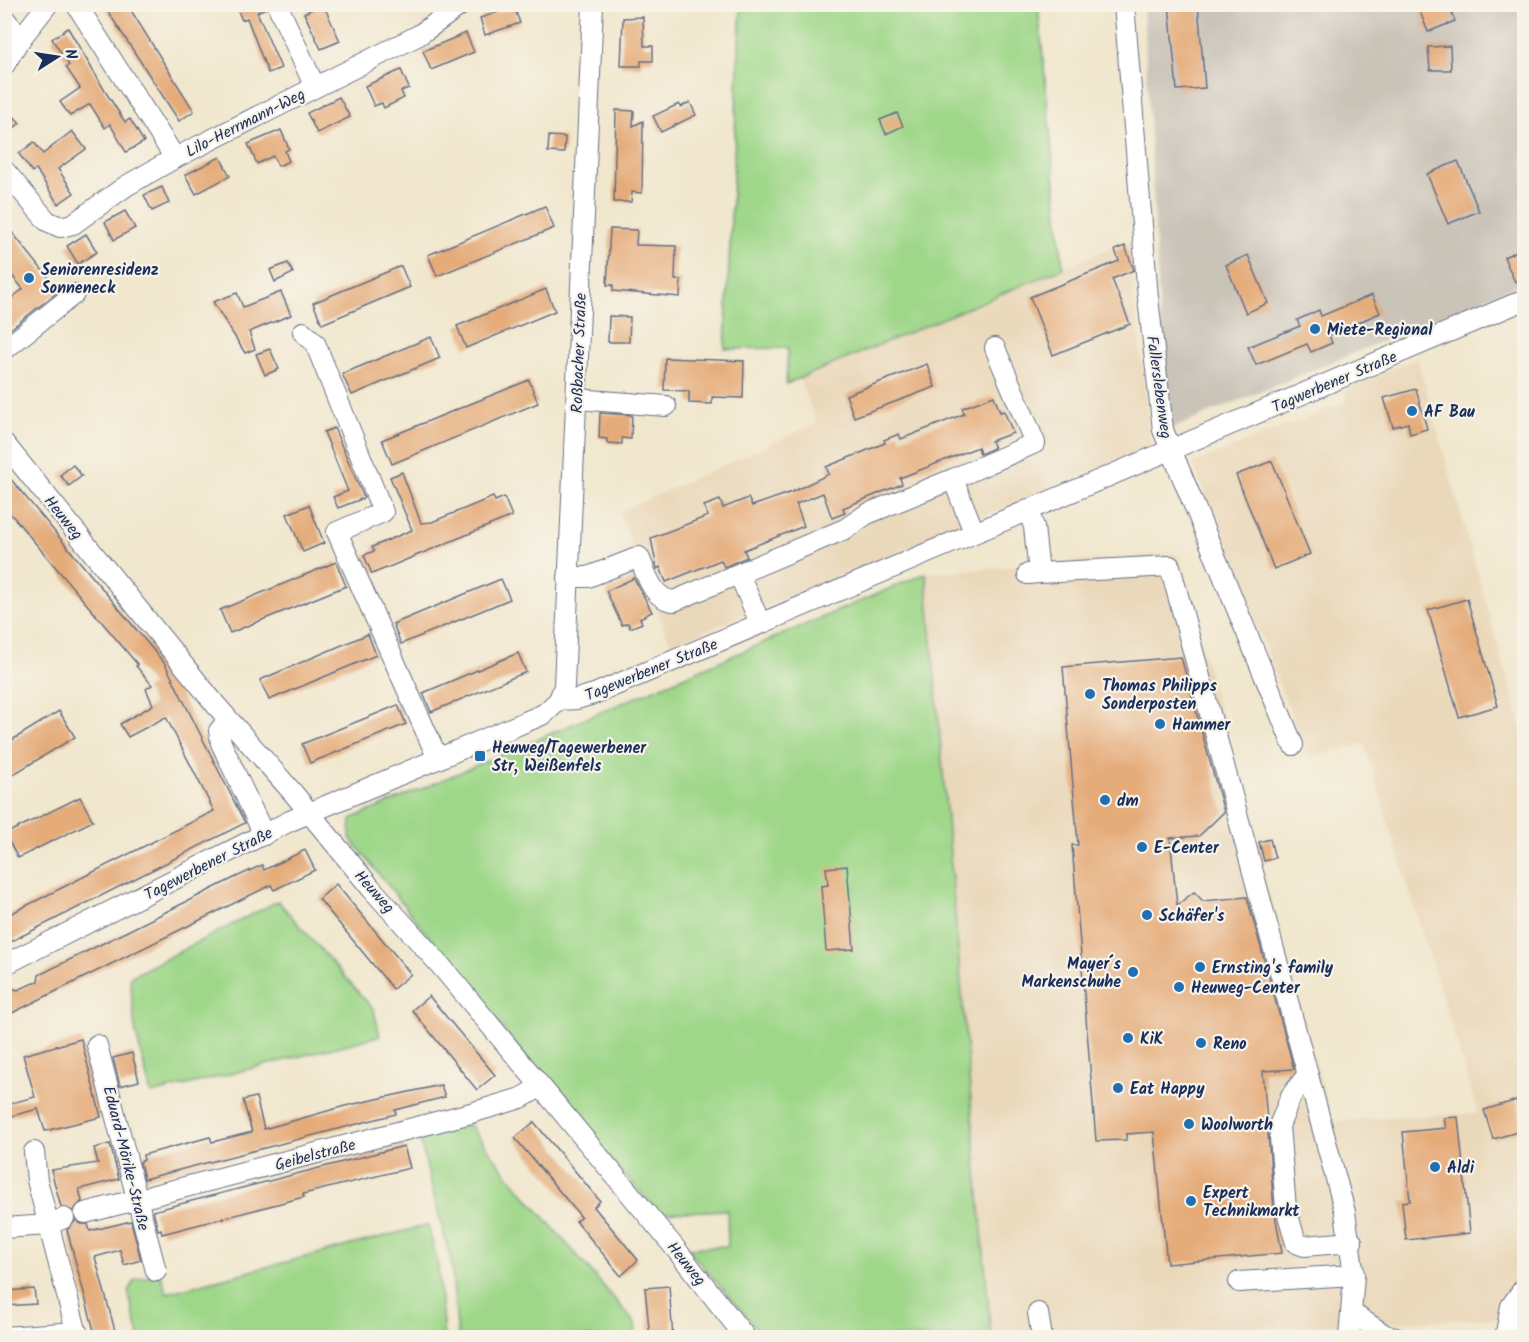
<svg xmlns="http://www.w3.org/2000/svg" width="1529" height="1342" font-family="Kalam,sans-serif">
  <rect width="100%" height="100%" fill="#f7f3e8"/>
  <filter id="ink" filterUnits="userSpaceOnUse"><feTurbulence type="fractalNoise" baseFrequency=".0167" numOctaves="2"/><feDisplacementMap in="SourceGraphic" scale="12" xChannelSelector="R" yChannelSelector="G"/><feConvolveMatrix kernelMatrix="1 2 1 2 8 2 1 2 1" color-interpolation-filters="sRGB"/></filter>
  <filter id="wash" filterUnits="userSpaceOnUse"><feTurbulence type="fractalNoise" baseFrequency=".008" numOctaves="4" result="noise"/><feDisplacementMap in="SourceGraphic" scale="24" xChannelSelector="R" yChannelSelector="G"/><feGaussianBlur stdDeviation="1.35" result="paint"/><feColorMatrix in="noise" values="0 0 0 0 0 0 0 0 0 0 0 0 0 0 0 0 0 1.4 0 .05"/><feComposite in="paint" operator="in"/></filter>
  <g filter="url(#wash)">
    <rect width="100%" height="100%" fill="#f1e7ce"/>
    <g fill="#ead8ba">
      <path d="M 1128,241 L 1151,447 L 671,645 L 619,512 L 817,423 L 799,379 Z"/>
      <path d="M 1417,358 L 1524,738 L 1524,1282 L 1508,1296 L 1497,1318 L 1065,1337 L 991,1337 L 926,573 L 1176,554 L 1332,1121 L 1478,1113 L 1364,744 L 1308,757 L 1193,463 L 1337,406 L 1346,400 L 1345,389 Z"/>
    </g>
    <path fill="#cac3b8" d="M 1143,5 L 1524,5 L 1524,282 L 1166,431 Z"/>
    <g fill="#9fd789" stroke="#5d8374" stroke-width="1.5">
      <path d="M 741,5 L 1038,5 L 1063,268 L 786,384 L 788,348 L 725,349 Z"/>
      <path d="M 926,573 L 991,1337 L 764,1337 L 687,1248 L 728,1246 L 727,1210 L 659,1213 L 581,1126 L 350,838 L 351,819 Z"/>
      <path d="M 278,901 L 374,1010 L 380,1036 L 151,1094 L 135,1029 L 130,977 Z"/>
      <path d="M 469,1124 L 507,1174 L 635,1323 L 636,1337 L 458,1337 L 451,1261 L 419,1137 Z"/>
      <path d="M 428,1225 L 438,1266 L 444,1337 L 139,1337 L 128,1291 L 135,1280 L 160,1274 L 167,1293 Z"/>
    </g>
    <g id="blocks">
      <g fill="#e5ab79">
        <path d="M 103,4 L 127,4 L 194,111 L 179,121 Z"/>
        <path d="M 235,4 L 265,4 L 266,8 L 257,12 L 281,68 L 268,73 L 247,18 L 242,20 Z"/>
        <path d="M 323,4 L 340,41 L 321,49 L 304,13 Z"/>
        <path d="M 1169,4 L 1198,4 L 1205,88 L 1177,90 Z"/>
        <path d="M 1417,4 L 1448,4 L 1455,21 L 1428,32 Z"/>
        <path d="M 514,7 L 520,23 L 485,35 L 480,18 Z"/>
        <path d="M 643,17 L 644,46 L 653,46 L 653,61 L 641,61 L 641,66 L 621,66 L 623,18 Z"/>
        <path d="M 68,28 L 105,91 L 125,122 L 130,119 L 144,142 L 126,152 L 110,124 L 105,128 L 90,104 L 70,116 L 60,102 L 80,88 L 66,67 L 69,65 L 52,39 Z"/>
        <path d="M 466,33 L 474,52 L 431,70 L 423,51 Z"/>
        <path d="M 1450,46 L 1451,70 L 1430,70 L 1428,47 Z"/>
        <path d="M 401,70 L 409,88 L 401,91 L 404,98 L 384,108 L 382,103 L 374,106 L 365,86 Z"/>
        <path d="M 339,97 L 350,117 L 317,133 L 307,113 Z"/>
        <path d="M 690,102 L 696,115 L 661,132 L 653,116 L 679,104 L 681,107 Z"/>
        <path d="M 4,106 L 20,123 L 4,136 Z"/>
        <path d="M 616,110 L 634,111 L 633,126 L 643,121 L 642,193 L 632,192 L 631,202 L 614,202 Z"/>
        <path d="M 897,113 L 903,126 L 886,134 L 880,120 Z"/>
        <path d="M 281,130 L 289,149 L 285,151 L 289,161 L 278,166 L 273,156 L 257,164 L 248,144 Z"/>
        <path d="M 72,131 L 86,149 L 58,169 L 74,193 L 58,204 L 36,169 L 32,172 L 19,154 L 34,142 L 43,154 Z"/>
        <path d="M 549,136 L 565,137 L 564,153 L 548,152 Z"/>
        <path d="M 220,157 L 230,176 L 196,194 L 185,175 Z"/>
        <path d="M 1458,161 L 1479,211 L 1448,224 L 1427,174 Z"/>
        <path d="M 162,187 L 169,203 L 152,211 L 144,195 Z"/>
        <path d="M 545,206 L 554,228 L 437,276 L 428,255 Z"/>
        <path d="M 125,211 L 135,228 L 114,240 L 105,222 Z"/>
        <path d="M 4,222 L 59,291 L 4,334 L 4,304 L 23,289 L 4,266 Z"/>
        <path d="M 610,229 L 637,230 L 636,245 L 676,246 L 675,280 L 681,280 L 680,297 L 613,291 L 613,285 L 607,285 Z"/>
        <path d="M 86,234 L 97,252 L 78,264 L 67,246 Z"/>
        <path d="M 1125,246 L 1134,270 L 1112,279 L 1130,324 L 1053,355 L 1030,297 L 1119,261 L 1115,250 Z"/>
        <path d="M 1524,248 L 1524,278 L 1515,282 L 1504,257 Z"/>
        <path d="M 1248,255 L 1268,303 L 1246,313 L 1226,265 Z"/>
        <path d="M 288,263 L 293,273 L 275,282 L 270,270 Z"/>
        <path d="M 401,266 L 410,287 L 322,324 L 313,303 Z"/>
        <path d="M 546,289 L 555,311 L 466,348 L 457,326 Z"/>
        <path d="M 281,292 L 291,315 L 249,332 L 255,349 L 245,353 L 213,302 L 237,293 L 243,307 Z"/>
        <path d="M 1372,295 L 1380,313 L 1329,335 L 1332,343 L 1311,352 L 1307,344 L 1256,365 L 1248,347 L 1300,326 L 1297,320 L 1319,310 L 1321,316 Z"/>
        <path d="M 609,316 L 630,317 L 629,342 L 608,342 Z"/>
        <path d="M 431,337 L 440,358 L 352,395 L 342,374 Z"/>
        <path d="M 270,349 L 279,369 L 265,375 L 256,354 Z"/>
        <path d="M 665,358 L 744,361 L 743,398 L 712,397 L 712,404 L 689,403 L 689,391 L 664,390 Z"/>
        <path d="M 927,364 L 935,387 L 854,417 L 846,395 Z"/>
        <path d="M 529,380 L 538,403 L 392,464 L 382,440 Z"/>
        <path d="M 1416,389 L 1427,429 L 1410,434 L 1408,423 L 1393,427 L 1384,398 Z"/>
        <path d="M 994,396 L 1000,412 L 1004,411 L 1013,433 L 991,441 L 994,448 L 980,454 L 978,447 L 900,478 L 902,484 L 843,508 L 845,513 L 832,518 L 823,493 L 796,504 L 804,526 L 744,550 L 747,557 L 724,567 L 721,560 L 666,582 L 660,567 L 657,569 L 651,538 L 708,516 L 704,506 L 720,500 L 723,508 L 748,498 L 752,506 L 792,492 L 829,474 L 826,467 L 885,443 L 884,440 L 899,434 L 901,439 L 964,414 L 962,408 Z"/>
        <path d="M 600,413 L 632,415 L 631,439 L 622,438 L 622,444 L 607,443 L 607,439 L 599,438 Z"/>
        <path d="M 334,428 L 364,498 L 338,508 L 333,497 L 348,491 L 324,432 Z"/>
        <path d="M 1272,461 L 1310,554 L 1274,569 L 1236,475 Z"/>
        <path d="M 73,465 L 82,476 L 69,486 L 60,475 Z"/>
        <path d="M 4,471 L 165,664 L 245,823 L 4,945 L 4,917 L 214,811 L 166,717 L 128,737 L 120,724 L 153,705 L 146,689 L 152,685 L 136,666 L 138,665 L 4,506 Z"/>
        <path d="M 402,472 L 421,523 L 432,522 L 493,497 L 495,501 L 504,497 L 512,516 L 372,574 L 364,555 L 374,551 L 372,547 L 412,530 L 390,477 Z"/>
        <path d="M 309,505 L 324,543 L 303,552 L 287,514 Z"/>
        <path d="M 336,562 L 346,586 L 230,633 L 220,610 Z"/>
        <path d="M 634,578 L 652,612 L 640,618 L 642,623 L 630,628 L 628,623 L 622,625 L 606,591 Z"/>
        <path d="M 501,579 L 510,599 L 401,644 L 393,624 Z"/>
        <path d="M 1467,599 L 1498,706 L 1459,717 L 1428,610 Z"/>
        <path d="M 368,634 L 376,655 L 269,700 L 260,680 Z"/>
        <path d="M 518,653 L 526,672 L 431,712 L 423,693 Z"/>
        <path d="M 1181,657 L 1224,812 L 1199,836 L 1170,838 L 1177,905 L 1194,892 L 1203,901 L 1247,897 L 1294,1069 L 1263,1071 L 1274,1209 L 1282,1253 L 1167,1264 L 1154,1132 L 1126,1134 L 1126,1140 L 1096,1141 L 1072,845 L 1078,845 L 1063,667 Z"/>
        <path d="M 398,705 L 406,724 L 310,763 L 302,744 Z"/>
        <path d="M 59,711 L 75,737 L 4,780 L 4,745 Z"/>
        <path d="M 80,797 L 93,821 L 18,858 L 5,834 Z"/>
        <path d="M 1270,839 L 1275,858 L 1264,861 L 1259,842 Z"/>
        <path d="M 305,850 L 315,870 L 274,890 L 271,885 L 4,1017 L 4,997 L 8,987 L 18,990 L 38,981 L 39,975 L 232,879 L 262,865 L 264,870 Z"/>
        <path d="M 847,866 L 854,949 L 826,951 L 821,886 L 828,885 L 826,868 Z"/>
        <path d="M 336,884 L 411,974 L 393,989 L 319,899 Z"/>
        <path d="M 429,996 L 495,1075 L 477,1090 L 412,1010 Z"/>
        <path d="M 81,1039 L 101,1117 L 45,1131 L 38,1109 L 4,1118 L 4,1105 L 35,1097 L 23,1055 Z"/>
        <path d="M 132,1053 L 139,1081 L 120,1086 L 113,1058 Z"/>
        <path d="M 441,1085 L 445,1097 L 395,1110 L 396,1114 L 144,1179 L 140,1162 L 144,1160 L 143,1155 L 210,1137 L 212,1142 L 252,1132 L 243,1100 L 256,1097 L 264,1129 L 345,1106 Z"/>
        <path d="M 1517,1100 L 1524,1130 L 1493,1139 L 1484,1110 Z"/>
        <path d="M 1458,1117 L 1470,1233 L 1406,1240 L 1402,1202 L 1410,1201 L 1403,1132 L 1446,1128 L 1444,1118 Z"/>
        <path d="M 534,1122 L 600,1201 L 594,1207 L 638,1260 L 621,1276 L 576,1221 L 581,1217 L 515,1138 Z"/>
        <path d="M 110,1144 L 119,1179 L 79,1189 L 82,1201 L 73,1211 L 61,1207 L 51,1170 L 98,1163 L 94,1148 Z"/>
        <path d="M 404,1146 L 410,1168 L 303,1194 L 304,1197 L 162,1234 L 161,1229 L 158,1230 L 153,1211 Z"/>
        <path d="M 76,1220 L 81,1224 L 88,1224 L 90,1231 L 131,1221 L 141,1260 L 124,1265 L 120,1250 L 95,1257 L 117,1338 L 96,1338 L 67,1230 Z"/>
        <path d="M 669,1286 L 673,1338 L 650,1338 L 645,1288 Z"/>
        <path d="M 34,1289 L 36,1304 L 4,1306 L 4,1291 Z"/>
      </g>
    </g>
  </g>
  <g filter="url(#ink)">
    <use href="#blocks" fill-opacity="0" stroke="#666f85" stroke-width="1.5"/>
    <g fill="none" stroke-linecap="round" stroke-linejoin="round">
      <defs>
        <g id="minor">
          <path d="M 76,4 L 175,158"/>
          <path d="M 277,4 L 315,87"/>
          <path d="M 1124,4 L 1148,298 L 1163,430 L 1293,745"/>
          <path d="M 4,18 L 21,39"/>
          <path d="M 4,66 L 18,42 L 48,4"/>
          <path d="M 4,170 L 47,221 L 60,227 L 73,224 L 126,186 L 175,158 L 419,35 L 462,4"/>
          <path d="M 303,332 L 315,343 L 383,512 L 337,532 L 438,759"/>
          <path d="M 4,350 L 74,294"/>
          <path d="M 577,399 L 666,406"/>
          <path d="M 4,443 L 215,704 L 294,794 L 371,888 L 441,966 L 675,1248 L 746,1338"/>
          <path d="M 1028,509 L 1034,527 L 1039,573 L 1028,574"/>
          <path d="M 974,532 L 953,479 L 1035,443 L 995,348"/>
          <path d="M 1039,573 L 1170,566 L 1345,1212 L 1354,1275 L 1349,1338"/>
          <path d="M 739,574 L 760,623"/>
          <path d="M 568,577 L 588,577 L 639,557 C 647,575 652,599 674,601 L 845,529 L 867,514 L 953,479"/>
          <path d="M 559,700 L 564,686 L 593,4"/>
          <path d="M 228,720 L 219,731 L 221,743 L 264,835"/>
          <path d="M 4,965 L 290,821 L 544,714 L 559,700 L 577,699 L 597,693 L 1524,300"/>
          <path d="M 97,1045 L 156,1271"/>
          <path d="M 1308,1074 L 1291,1096 L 1279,1126 L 1286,1208 L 1296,1243 L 1304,1246 L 1352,1242"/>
          <path d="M 34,1152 L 37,1180 L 78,1338"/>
          <path d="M 85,1213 L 471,1113 L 521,1098 L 540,1087"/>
          <path d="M 4,1228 L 48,1225 L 64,1218"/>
          <path d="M 1239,1282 L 1354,1275"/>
          <path d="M 1038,1313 L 1042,1338"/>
          <path d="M 1352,1313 L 1385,1335 L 1396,1338"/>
          <path d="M 4,1337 L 77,1332"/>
          <path d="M 1505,1338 L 1511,1306 L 1524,1288"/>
        </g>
      </defs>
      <use href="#minor" stroke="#666f85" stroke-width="22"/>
      <use href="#minor" stroke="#fff" stroke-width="20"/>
    </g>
  </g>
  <g fill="#1f6fb2" stroke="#f7f3e8" stroke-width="2">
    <circle cx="29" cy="278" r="6"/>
    <circle cx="1315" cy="329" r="6"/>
    <circle cx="1412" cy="411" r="6"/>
    <circle cx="1090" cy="694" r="6"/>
    <circle cx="1160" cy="724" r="6"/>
    <rect x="474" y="750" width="12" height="12" rx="3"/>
    <circle cx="1105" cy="800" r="6"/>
    <circle cx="1142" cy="847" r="6"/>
    <circle cx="1147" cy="915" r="6"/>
    <circle cx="1200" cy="967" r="6"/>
    <circle cx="1133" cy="972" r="6"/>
    <circle cx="1179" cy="987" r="6"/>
    <circle cx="1128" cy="1038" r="6"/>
    <circle cx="1201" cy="1043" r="6"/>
    <circle cx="1118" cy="1088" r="6"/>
    <circle cx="1189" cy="1124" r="6"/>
    <circle cx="1435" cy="1167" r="6"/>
    <circle cx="1191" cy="1201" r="6"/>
  </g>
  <g text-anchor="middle" stroke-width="4.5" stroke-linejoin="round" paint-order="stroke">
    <g font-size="16" fill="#1b2f5e" stroke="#f7f3e8">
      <text transform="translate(245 122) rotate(-27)" y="6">Lilo-Herrmann-Weg</text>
      <text transform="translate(578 353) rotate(-88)" y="6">Roßbacher Straße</text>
      <text transform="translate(1334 381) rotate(-23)" y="6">Tagwerbener Straße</text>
      <text transform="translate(1160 387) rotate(82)" y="6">Fallerslebenweg</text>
      <text transform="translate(64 517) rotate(51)" y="6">Heuweg</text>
      <text transform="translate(651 669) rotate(-22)" y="6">Tagewerbener Straße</text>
      <text transform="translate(208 863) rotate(-27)" y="6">Tagewerbener Straße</text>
      <text transform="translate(375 891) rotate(48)" y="6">Heuweg</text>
      <text transform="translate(315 1154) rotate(-15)" y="6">Geibelstraße</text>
      <text transform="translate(127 1158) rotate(76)" y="6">Eduard-Mörike-Straße</text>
      <text transform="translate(687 1263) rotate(51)" y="6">Heuweg</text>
    </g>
    <g font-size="16" font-weight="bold" fill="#1b2f5e" stroke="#f7f3e8" text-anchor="start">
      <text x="41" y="275">Seniorenresidenz<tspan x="41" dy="18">Sonneneck</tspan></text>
      <text x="1327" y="335">Miete-Regional</text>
      <text x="1424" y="417">AF Bau</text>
      <text x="1102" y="691">Thomas Philipps<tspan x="1102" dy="18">Sonderposten</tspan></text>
      <text x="1172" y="730">Hammer</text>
      <text x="492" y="753">Heuweg/Tagewerbener<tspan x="492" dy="18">Str, Weißenfels</tspan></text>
      <text x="1117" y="806">dm</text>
      <text x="1154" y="853">E-Center</text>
      <text x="1159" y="921">Schäfer's</text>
      <text x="1121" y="969" text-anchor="end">Mayer´s<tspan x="1121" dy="18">Markenschuhe</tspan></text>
      <text x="1212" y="973">Ernsting's family</text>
      <text x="1191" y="993">Heuweg-Center</text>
      <text x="1140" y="1044">KiK</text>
      <text x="1213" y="1049">Reno</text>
      <text x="1130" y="1094">Eat Happy</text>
      <text x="1201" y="1130">Woolworth</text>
      <text x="1447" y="1173">Aldi</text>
      <text x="1203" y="1198">Expert<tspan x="1203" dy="18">Technikmarkt</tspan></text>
    </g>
  </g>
  <rect width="1529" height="1342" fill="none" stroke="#f7f3e8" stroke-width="24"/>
  <g transform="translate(57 57) rotate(78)" stroke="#f7f3e8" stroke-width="4.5" paint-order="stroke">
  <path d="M0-4.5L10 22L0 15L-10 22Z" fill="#1b2f5e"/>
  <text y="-9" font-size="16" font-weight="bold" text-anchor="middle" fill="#1b2f5e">N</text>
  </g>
</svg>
